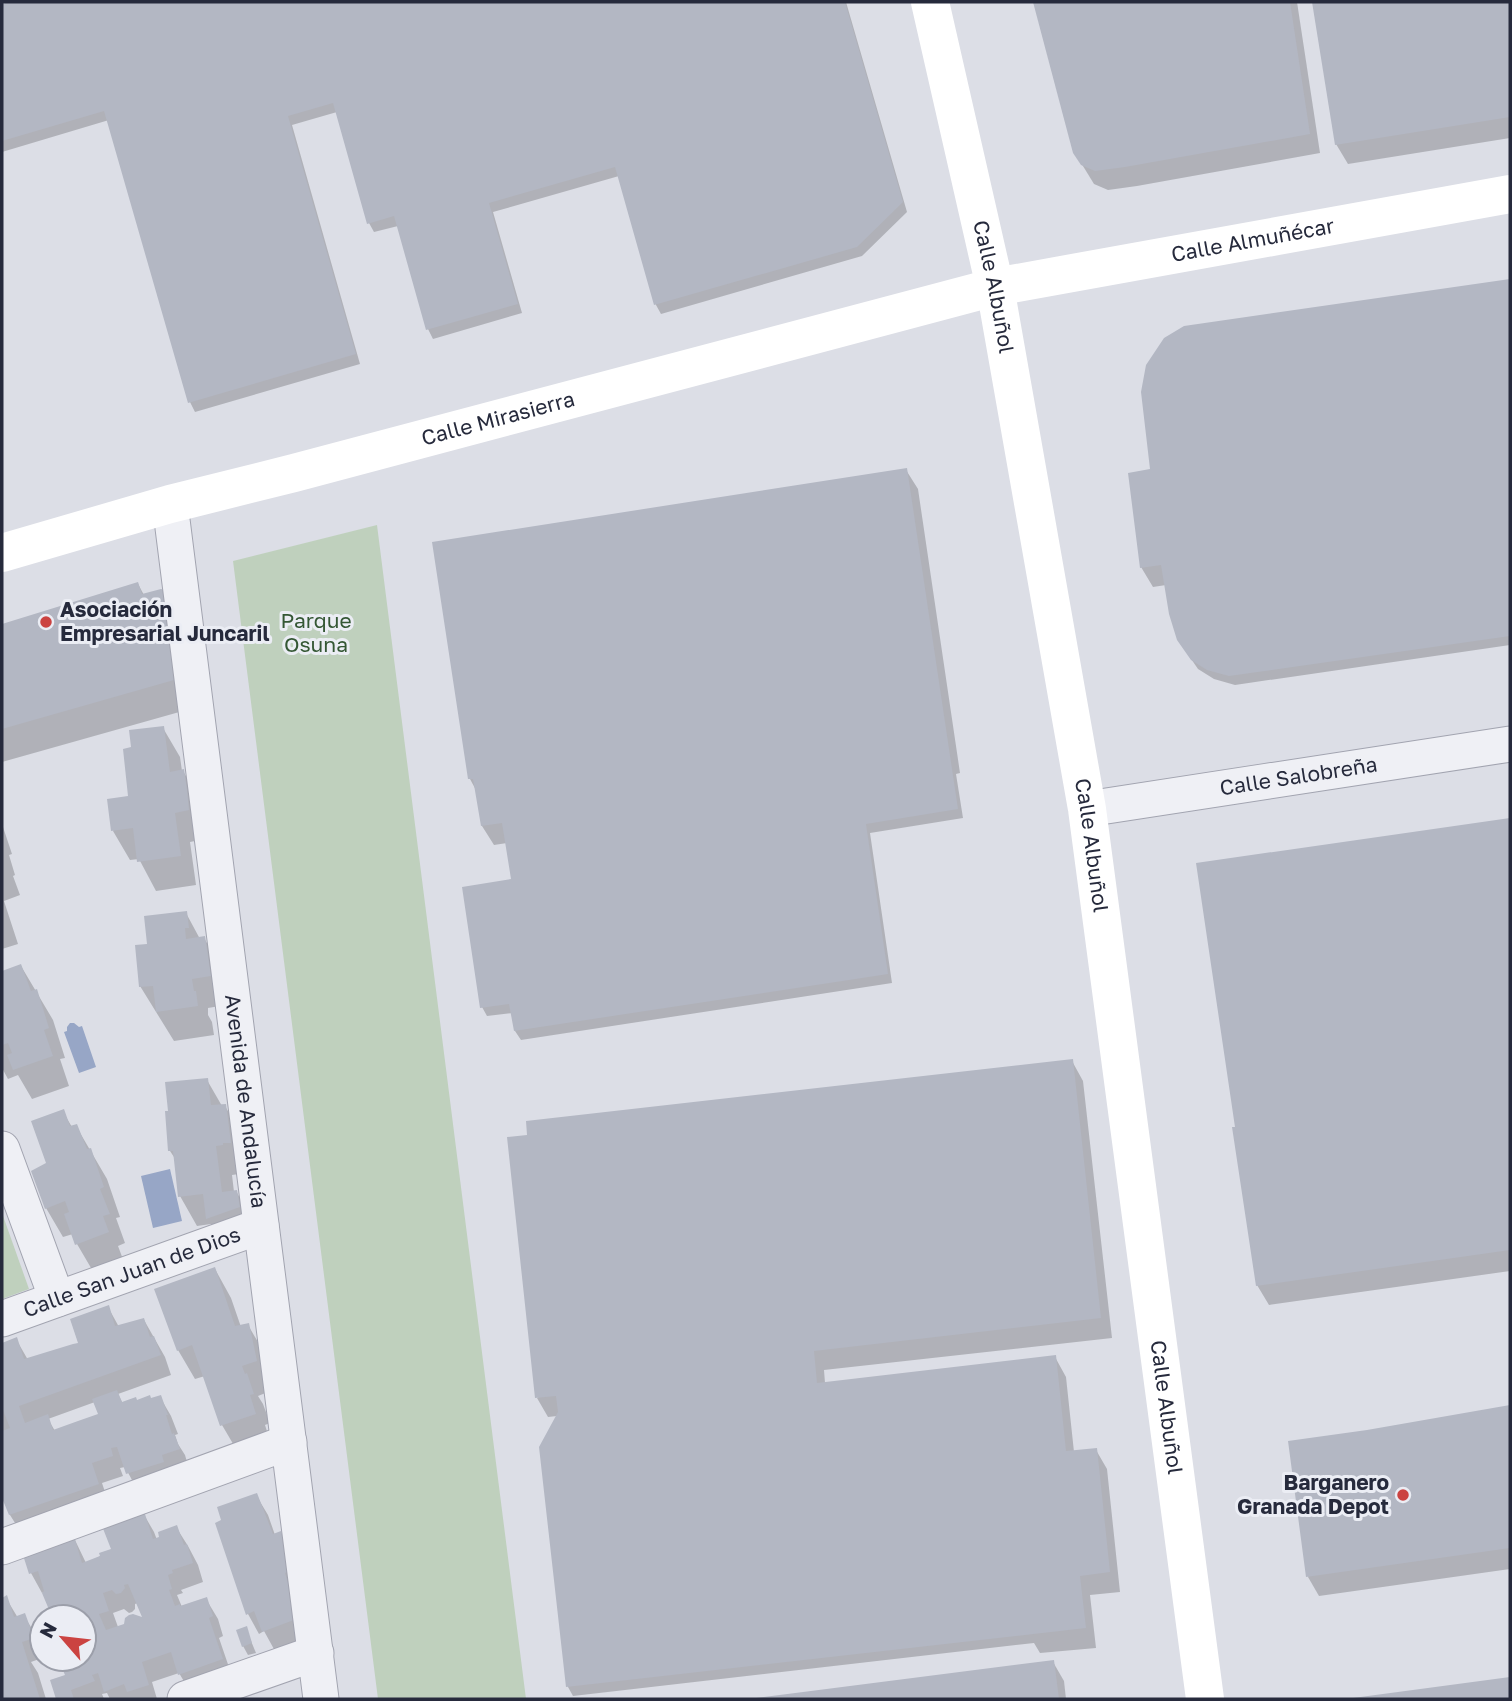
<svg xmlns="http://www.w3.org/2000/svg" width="1512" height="1701" font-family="'Golos Text',sans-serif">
  <rect width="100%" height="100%" fill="#dcdee6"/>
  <g fill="#bfd0bd">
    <path d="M 377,525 L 512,1589 L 526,1699 L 378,1699 L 233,561 Z"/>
    <path d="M 2,1213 L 29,1289 L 2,1299 Z"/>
  </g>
  <g fill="#97a6c6">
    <path d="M 70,1023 L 74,1023 L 79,1027 L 82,1026 L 96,1067 L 79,1073 L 64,1032 L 67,1031 L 67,1027 Z"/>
    <path d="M 170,1169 L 182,1221 L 153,1228 L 141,1176 Z"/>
  </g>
  <g fill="#0003" fill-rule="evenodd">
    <path d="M 17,2 L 846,2 L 907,212 L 862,256 L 661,314 L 656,305 L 619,176 L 493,212 L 522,313 L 433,339 L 428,329 L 398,226 L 374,232 L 369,223 L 337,112 L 292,125 L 360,364 L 195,412 L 190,402 L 109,120 L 2,152 L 2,6 Z"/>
    <path d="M 1035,2 L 1297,2 L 1320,153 L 1137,186 L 1108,190 L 1094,184 L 1075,153 Z"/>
    <path d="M 1314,2 L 1510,2 L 1510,138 L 1348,164 L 1336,144 Z"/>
    <path d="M 1510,280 L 1510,645 L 1235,685 L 1214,679 L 1198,669 L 1185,650 L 1166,585 L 1153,587 L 1141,567 L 1152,471 L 1184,327 Z"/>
    <path d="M 906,470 L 918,489 L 960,773 L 956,774 L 963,818 L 870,833 L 892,983 L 521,1040 L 515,1031 L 513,1013 L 487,1016 L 482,1007 L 513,881 L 507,843 L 494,845 L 482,826 L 477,792 L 470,779 Z"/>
    <path d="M 138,584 L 144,595 L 161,590 L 190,709 L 2,762 L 2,625 Z"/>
    <path d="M 163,728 L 180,757 L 182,771 L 183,771 L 200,800 L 205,839 L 190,842 L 196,885 L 156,891 L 139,859 L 130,860 L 113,831 L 130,798 L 133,749 Z"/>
    <path d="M 1510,819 L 1510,1271 L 1269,1305 L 1257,1285 L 1238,1128 L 1198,865 Z"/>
    <path d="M 2,824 L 12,854 L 9,855 L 15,875 L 13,876 L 20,895 L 4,901 L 18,944 L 2,949 Z"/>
    <path d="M 186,913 L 200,939 L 204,938 L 221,967 L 226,1005 L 208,1008 L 208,1015 L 212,1022 L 214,1035 L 174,1041 L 140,986 L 149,945 Z"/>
    <path d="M 21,966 L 53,1020 L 65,1058 L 60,1059 L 69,1086 L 32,1099 L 18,1075 L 8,1079 L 2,1068 L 2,973 Z"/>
    <path d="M 1072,1061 L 1083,1081 L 1112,1338 L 824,1370 L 825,1383 L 1055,1357 L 1066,1377 L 1074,1452 L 1096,1450 L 1107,1469 L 1120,1592 L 1090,1595 L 1096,1648 L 1040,1653 L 1034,1643 L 573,1696 L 568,1687 L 541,1447 L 557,1416 L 548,1417 L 537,1398 Z"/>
    <path d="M 207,1080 L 222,1106 L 225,1106 L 242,1135 L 239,1174 L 232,1175 L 234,1192 L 236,1191 L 253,1221 L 224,1247 L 211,1224 L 197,1226 L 180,1196 L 176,1160 L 170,1151 Z"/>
    <path d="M 63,1112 L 72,1127 L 76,1126 L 107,1179 L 120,1217 L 116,1218 L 125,1243 L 118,1246 L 124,1262 L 94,1273 L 77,1244 L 73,1234 L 63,1237 L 46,1208 L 48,1164 Z"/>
    <path d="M 215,1269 L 231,1298 L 241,1327 L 248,1325 L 265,1354 L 273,1390 L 258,1396 L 263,1404 L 270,1423 L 265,1425 L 271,1444 L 239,1454 L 222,1425 L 205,1376 L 195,1379 L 178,1350 Z"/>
    <path d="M 108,1307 L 119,1327 L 144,1320 L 165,1357 L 171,1375 L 118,1394 L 123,1404 L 151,1400 L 160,1397 L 171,1416 L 178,1434 L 175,1435 L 178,1444 L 185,1455 L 189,1469 L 139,1493 L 125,1467 L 120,1468 L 123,1476 L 102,1483 L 109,1504 L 22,1534 L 10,1515 L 2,1493 L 2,1345 L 16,1339 L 28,1360 L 80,1344 ZM 95,1402 L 100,1415 L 55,1431 L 48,1419 Z"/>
    <path d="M 1510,1407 L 1510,1569 L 1319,1596 L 1308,1577 L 1367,1431 Z"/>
    <path d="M 256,1495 L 268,1515 L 275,1535 L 309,1638 L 275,1651 L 264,1631 L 259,1634 L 248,1614 Z"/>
    <path d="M 143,1513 L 154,1532 L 157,1540 L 176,1527 L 188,1546 L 198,1565 L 203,1582 L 181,1590 L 183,1593 L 177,1595 L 182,1607 L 206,1599 L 218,1619 L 223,1636 L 219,1638 L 233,1679 L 191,1693 L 179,1673 L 152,1682 L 157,1699 L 110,1699 L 107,1693 L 102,1694 L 104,1699 L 58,1699 L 52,1681 L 68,1676 L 60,1659 L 84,1659 L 84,1639 L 88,1638 L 84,1631 L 84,1617 L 54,1617 L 44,1592 L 42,1593 L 31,1573 L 74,1538 L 86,1563 L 113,1550 ZM 138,1603 L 145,1620 L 118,1627 L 113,1613 L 124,1609 L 129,1613 L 132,1612 L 135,1609 L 135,1604 ZM 75,1605 L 54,1613 L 54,1609 Z"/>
    <path d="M 6,1598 L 18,1618 L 24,1616 L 36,1635 L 42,1658 L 31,1662 L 38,1673 L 46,1699 L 2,1699 L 2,1600 Z"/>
    <path d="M 246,1629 L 256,1653 L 248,1655 L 243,1646 Z"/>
    <path d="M 1053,1662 L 1064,1681 L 1066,1699 L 757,1699 Z"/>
    <path d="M 1510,1678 L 1510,1699 L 1354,1699 Z"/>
  </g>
  <g fill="#b3b7c3" fill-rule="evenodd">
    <path d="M 9,2 L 845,2 L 903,202 L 857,247 L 654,305 L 615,167 L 489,203 L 518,304 L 426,330 L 394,216 L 367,224 L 333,103 L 288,116 L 356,354 L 188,403 L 104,111 L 2,141 L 2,4 Z"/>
    <path d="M 1033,2 L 1290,2 L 1310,134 L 1125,167 L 1095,171 L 1081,165 L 1073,153 Z"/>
    <path d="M 1312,2 L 1510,2 L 1510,117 L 1335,145 Z"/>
    <path d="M 1510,279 L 1510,636 L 1229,676 L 1207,670 L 1191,660 L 1177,640 L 1169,614 L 1161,565 L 1140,568 L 1128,473 L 1150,469 L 1141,392 L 1146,365 L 1164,338 L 1184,326 Z"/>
    <path d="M 907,468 L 958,809 L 866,824 L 888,974 L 514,1031 L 509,1004 L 480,1008 L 462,887 L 511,879 L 502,823 L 481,826 L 473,779 L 468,779 L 432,542 Z"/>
    <path d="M 138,582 L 142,594 L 161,589 L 164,590 L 174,680 L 2,729 L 2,624 Z"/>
    <path d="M 164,726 L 170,772 L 184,769 L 187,790 L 189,810 L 175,813 L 181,856 L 137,862 L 133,828 L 111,831 L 107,799 L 128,796 L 123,749 L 131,747 L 129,730 Z"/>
    <path d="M 1510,818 L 1510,1250 L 1256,1286 L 1232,1127 L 1235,1127 L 1196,863 Z"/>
    <path d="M 187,911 L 189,928 L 185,928 L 186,939 L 205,936 L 211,976 L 192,979 L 194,991 L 196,991 L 198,1006 L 156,1012 L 153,986 L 139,987 L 135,945 L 147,944 L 144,916 Z"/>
    <path d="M 21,964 L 31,991 L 37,989 L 49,1028 L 44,1030 L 53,1056 L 13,1070 L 7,1055 L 12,1053 L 8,1043 L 2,1045 L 2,971 Z"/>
    <path d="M 1073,1059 L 1101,1318 L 814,1351 L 817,1383 L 1056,1355 L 1066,1451 L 1097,1448 L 1110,1572 L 1080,1576 L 1086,1628 L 566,1687 L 539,1447 L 558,1412 L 556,1396 L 535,1398 L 507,1137 L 527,1135 L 526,1121 Z"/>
    <path d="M 208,1078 L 211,1105 L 226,1104 L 231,1143 L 223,1143 L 223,1145 L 216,1146 L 222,1192 L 237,1190 L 240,1207 L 206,1219 L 203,1194 L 178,1197 L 173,1151 L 168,1151 L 165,1111 L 168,1111 L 165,1082 Z"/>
    <path d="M 64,1109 L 70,1126 L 77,1124 L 87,1149 L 91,1148 L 104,1187 L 100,1189 L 110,1214 L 103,1216 L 109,1232 L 75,1245 L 64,1214 L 69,1212 L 65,1201 L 45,1209 L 31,1171 L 46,1163 L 31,1121 Z"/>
    <path d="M 215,1267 L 235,1326 L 249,1323 L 257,1361 L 242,1366 L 245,1374 L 247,1373 L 254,1394 L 250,1395 L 256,1414 L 220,1426 L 192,1345 L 177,1351 L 154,1289 Z"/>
    <path d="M 109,1305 L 115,1326 L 144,1318 L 150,1337 L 154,1336 L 161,1355 L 19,1406 L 25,1423 L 48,1414 L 53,1430 L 78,1421 L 98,1414 L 92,1399 L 117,1390 L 122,1402 L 136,1397 L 137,1400 L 150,1395 L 151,1398 L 161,1395 L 168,1415 L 166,1415 L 172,1434 L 174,1433 L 180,1449 L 162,1455 L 164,1462 L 126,1474 L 117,1447 L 111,1448 L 113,1456 L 92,1463 L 99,1484 L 9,1515 L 2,1498 L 2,1431 L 10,1428 L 3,1410 L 2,1410 L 2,1343 L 17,1337 L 24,1359 L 73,1344 L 78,1343 L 70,1319 Z"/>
    <path d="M 1510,1405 L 1510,1548 L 1306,1577 L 1288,1441 L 1367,1430 Z"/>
    <path d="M 257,1493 L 273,1534 L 281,1531 L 287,1550 L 292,1569 L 285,1573 L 299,1618 L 262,1632 L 254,1611 L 246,1615 L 215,1523 L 221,1520 L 217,1507 Z"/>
    <path d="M 144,1511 L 153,1539 L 159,1537 L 158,1532 L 177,1525 L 184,1545 L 187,1544 L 193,1563 L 172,1570 L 173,1573 L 168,1575 L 172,1589 L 169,1590 L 175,1606 L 180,1604 L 180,1606 L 207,1597 L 213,1616 L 209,1618 L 223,1659 L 178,1675 L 171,1652 L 142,1662 L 149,1685 L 127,1692 L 124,1684 L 104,1692 L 98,1673 L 92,1675 L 95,1681 L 71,1690 L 74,1699 L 56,1699 L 50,1680 L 65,1675 L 58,1659 L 84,1659 L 84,1637 L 86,1636 L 84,1629 L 84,1617 L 76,1617 L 72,1607 L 67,1609 L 66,1607 L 50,1612 L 42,1593 L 44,1591 L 38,1571 L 29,1574 L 23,1555 L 74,1536 L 82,1563 L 100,1556 L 99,1553 L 111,1549 L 102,1526 ZM 128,1584 L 142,1617 L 133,1614 L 129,1615 L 125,1618 L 124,1624 L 106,1630 L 99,1614 L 109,1611 L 103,1593 L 112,1590 L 116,1594 L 121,1593 L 125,1588 L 124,1585 Z"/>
    <path d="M 7,1595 L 14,1617 L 25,1613 L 34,1638 L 22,1642 L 40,1699 L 2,1699 L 2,1598 Z"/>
    <path d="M 247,1626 L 252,1643 L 242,1647 L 236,1630 Z"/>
    <path d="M 1054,1660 L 1059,1699 L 756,1699 L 756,1698 Z"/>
    <path d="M 1510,1677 L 1510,1699 L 1354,1699 L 1353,1698 Z"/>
  </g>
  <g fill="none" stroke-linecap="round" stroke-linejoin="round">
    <defs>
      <g id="street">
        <path id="s1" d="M 170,504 L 321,1699"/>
        <path id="s2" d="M 1087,809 L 1510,744"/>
        <path d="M 2,1149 L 57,1299"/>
        <path id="s3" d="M 2,1319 L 261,1226"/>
        <path d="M 2,1547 L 289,1442"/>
        <path d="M 185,1699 L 316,1653"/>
      </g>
    </defs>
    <use href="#street" stroke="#a2a4b0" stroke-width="37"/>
    <use href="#street" stroke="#eff0f5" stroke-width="35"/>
    <g stroke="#fff" stroke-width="38">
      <path id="s4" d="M 930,2 L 995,287 L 1087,809 L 1205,1699"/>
      <path id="s5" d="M 2,553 L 170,504 L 294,473 L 995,287 L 1510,194"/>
    </g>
  </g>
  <g fill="#cb4341" stroke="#ebedf4" stroke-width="2.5">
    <circle cx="46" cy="622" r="7"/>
    <circle cx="1403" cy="1495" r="7"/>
  </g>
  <g text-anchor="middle" stroke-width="6" stroke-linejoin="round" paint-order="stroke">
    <g font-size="21" fill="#262a3c" stroke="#ebedf4">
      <text dy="7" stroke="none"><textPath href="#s5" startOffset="1290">Calle Almuñécar</textPath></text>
      <text dy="7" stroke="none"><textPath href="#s4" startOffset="292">Calle Albuñol</textPath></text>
      <text dy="7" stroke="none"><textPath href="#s5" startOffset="514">Calle Mirasierra</textPath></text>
      <text dy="7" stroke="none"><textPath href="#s2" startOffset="214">Calle Salobreña</textPath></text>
      <text dy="7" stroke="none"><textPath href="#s4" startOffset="859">Calle Albuñol</textPath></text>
      <text dy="7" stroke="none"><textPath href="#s1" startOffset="602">Avenida de Andalucía</textPath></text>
      <text dy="7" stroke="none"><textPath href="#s3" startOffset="138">Calle San Juan de Dios</textPath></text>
      <text dy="7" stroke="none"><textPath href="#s4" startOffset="1426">Calle Albuñol</textPath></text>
    </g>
    <g font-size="21" font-weight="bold" fill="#262a3c" stroke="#ebedf4" text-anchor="start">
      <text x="60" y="617">Asociación<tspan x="60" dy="24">Empresarial Juncaril</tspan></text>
      <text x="1389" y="1490" text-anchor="end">Barganero<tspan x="1389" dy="24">Granada Depot</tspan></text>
    </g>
    <g font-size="21" fill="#345734" stroke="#ebedf4">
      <text x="316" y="628">Parque<tspan x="316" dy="24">Osuna</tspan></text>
    </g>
  </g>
  <rect width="1512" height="1701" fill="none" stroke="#262a3c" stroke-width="7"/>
  <g transform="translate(63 1638) rotate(298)"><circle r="33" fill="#ebedf4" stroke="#9c9faa" stroke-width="2"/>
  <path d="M0-5L12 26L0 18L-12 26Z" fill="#cb4341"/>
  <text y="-10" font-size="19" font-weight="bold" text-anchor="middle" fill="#262a3c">N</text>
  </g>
</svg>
